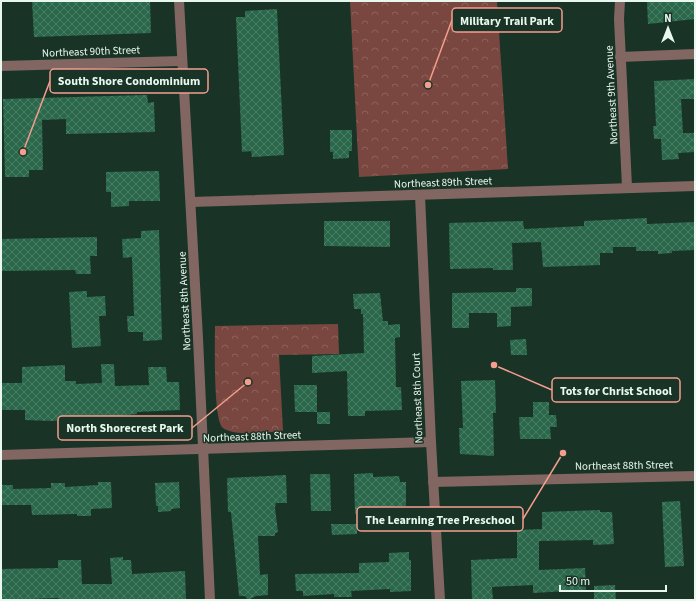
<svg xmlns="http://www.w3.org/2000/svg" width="696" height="601" font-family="'Source Sans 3',sans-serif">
  <defs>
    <pattern id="forest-crowns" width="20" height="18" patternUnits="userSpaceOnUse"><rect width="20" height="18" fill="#79473f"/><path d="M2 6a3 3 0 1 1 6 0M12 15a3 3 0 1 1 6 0" fill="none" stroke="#8c625b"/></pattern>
    <pattern id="building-cross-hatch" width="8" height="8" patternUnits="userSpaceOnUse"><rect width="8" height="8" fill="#2b674a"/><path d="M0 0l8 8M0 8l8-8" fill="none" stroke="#4a7e64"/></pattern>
  </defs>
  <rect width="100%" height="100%" fill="#193426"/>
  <g fill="url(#forest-crowns)">
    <path d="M 350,1 L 497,1 L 508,169 L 359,177 Z"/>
    <path d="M 338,324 L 339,354 L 279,355 L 283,431 C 267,432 236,437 223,428 C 213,421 215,342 215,326 Z"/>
  </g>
  <g fill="url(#building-cross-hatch)">
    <path d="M 32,1 L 150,1 L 151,33 L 34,37 Z"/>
    <path d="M 647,1 L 695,1 L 695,19 L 648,24 Z"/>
    <path d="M 277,9 L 284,155 L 252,157 L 251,151 L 242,152 L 236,17 L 245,17 L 245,11 Z"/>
    <path d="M 695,79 L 695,99 L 681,99 L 683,133 L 695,133 L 695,152 L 678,153 L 679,159 L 662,160 L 661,139 L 654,139 L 653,126 L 656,126 L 654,81 Z"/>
    <path d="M 147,95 L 148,103 L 154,102 L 155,132 L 66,134 L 66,119 L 42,120 L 43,170 L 29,170 L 29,177 L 5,177 L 3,99 Z"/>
    <path d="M 330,130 L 352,130 L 352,151 L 349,151 L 349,158 L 333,159 L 333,152 L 330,152 Z"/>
    <path d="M 159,171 L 160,201 L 129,201 L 129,206 L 111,207 L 111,192 L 106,192 L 106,172 Z"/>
    <path d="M 647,218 L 647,224 L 695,222 L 695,250 L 672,251 L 672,253 L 658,254 L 658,251 L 636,251 L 636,247 L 613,247 L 613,253 L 600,253 L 600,265 L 543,267 L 541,242 L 512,243 L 513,270 L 493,270 L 493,268 L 450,269 L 449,223 L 523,221 L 524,229 L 584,226 L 584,221 Z"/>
    <path d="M 324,221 L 390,221 L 390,247 L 324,246 Z"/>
    <path d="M 159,230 L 162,340 L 143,341 L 143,332 L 128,332 L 127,316 L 134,316 L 132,257 L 123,258 L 122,239 L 141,238 L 141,231 Z"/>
    <path d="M 97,237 L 97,256 L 90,256 L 91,274 L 76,274 L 75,270 L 1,271 L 1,239 Z"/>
    <path d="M 516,288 L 532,288 L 532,306 L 511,307 L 511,326 L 497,327 L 497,313 L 469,313 L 469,328 L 452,328 L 452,293 L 516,292 Z"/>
    <path d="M 87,291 L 87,297 L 105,296 L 106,316 L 99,316 L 101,346 L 72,348 L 69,292 Z"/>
    <path d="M 380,293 L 383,321 L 388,321 L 388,325 L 400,324 L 400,337 L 395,338 L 396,387 L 401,387 L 402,410 L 365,411 L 365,416 L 348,416 L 347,371 L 312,373 L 312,356 L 364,353 L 363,314 L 361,314 L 361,309 L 354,309 L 353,294 Z"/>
    <path d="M 526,339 L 527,355 L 511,355 L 510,340 Z"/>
    <path d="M 101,364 L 114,364 L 115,386 L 149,385 L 148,367 L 166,367 L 167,382 L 179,382 L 180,410 L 137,412 L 137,414 L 118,416 L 66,418 L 66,420 L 51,421 L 25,420 L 25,410 L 1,410 L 1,383 L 22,383 L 22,367 L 65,365 L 65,381 L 76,381 L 76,384 L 102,383 Z"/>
    <path d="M 495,380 L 496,413 L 493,413 L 494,456 L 460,454 L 459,428 L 463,428 L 461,381 Z"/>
    <path d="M 294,385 L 317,385 L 317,412 L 330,412 L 330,424 L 317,424 L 317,412 L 295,412 Z"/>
    <path d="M 533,402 L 549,402 L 549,415 L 556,415 L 557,427 L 550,427 L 551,439 L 520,439 L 519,417 L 533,417 Z"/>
    <path d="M 373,473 L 373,477 L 399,476 L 400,482 L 406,482 L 406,506 L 374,508 L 374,513 L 355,514 L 354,474 Z"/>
    <path d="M 310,474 L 330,474 L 331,511 L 311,511 Z"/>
    <path d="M 286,475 L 287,503 L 276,503 L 275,508 L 278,532 L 275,533 L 275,536 L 258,536 L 260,575 L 268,574 L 268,595 L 256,596 L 248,600 L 245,596 L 239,596 L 231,512 L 228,512 L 227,478 Z"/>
    <path d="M 98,482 L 111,482 L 112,508 L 91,509 L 91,516 L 77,516 L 77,514 L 32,515 L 31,505 L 1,505 L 1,485 L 13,485 L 13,489 L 51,488 L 51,483 L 65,483 L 65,487 L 98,485 Z"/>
    <path d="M 179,482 L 180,508 L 171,509 L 171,511 L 158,512 L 158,506 L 156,506 L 155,483 Z"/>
    <path d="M 680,501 L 684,566 L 665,567 L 662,502 Z"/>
    <path d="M 600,510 L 600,512 L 612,512 L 614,544 L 593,545 L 593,540 L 539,541 L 539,570 L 585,568 L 586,590 L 533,593 L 533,585 L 492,587 L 493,600 L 472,600 L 471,560 L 517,558 L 517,530 L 542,529 L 542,512 Z"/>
    <path d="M 331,524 L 357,524 L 357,534 L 332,535 Z"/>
    <path d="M 409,552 L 409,560 L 411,560 L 411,591 L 390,592 L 390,589 L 351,591 L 352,597 L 334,597 L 334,594 L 303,596 L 303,591 L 296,591 L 295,574 L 359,573 L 359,563 L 389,562 L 389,553 Z"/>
    <path d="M 123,557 L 123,560 L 131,560 L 132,574 L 185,571 L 186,600 L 59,600 L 58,598 L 1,600 L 1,569 L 58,568 L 58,560 L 81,560 L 82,584 L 112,584 L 110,558 Z"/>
    <path d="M 615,585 L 616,600 L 594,600 L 594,586 Z"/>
  </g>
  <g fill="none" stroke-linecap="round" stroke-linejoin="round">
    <g stroke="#816661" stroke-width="10">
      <path d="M 179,1 L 198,338 L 210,600"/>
      <path d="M 620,1 L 619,19 L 627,187"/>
      <path d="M 620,57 L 695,54"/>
      <path d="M 1,66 L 181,61"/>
      <path d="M 420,195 L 431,442 L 440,600"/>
      <path d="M 191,202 L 695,186"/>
      <path d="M 1,455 L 431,442"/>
      <path d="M 433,482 L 695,476"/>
    </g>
  </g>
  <g text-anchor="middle" stroke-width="3" stroke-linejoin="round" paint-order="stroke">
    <g font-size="11" fill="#e8f8ee" stroke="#193426">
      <text transform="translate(91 51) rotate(-2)" y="4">Northeast 90th Street</text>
      <text transform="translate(611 95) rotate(-93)" y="4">Northeast 9th Avenue</text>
      <text transform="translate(443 182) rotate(-2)" y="4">Northeast 89th Street</text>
      <text transform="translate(184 301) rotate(-93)" y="4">Northeast 8th Avenue</text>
      <text transform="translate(417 398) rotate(-92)" y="4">Northeast 8th Court</text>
      <text transform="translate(252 436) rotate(-2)" y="4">Northeast 88th Street</text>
      <text transform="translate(624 465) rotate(-1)" y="4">Northeast 88th Street</text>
    </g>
  </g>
  <path fill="none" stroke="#f59d8f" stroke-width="1.5" d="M428 85L452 20M23 152L50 81M494 365L552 390M248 382L192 428M563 453L523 519"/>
  <g fill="#f59d8f" stroke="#193426" stroke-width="1.5">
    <circle cx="428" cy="85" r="4"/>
    <circle cx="23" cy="152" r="4"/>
    <circle cx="494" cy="365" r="4"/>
    <circle cx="248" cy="382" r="4"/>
    <circle cx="563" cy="453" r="4"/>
  </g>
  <g fill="#193426" stroke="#f59d8f" stroke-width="1.5">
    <rect x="452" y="8" width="110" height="24" rx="4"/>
    <rect x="50" y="69" width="158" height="24" rx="4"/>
    <rect x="552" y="378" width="128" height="24" rx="4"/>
    <rect x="58" y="416" width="134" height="24" rx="4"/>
    <rect x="357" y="507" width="166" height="24" rx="4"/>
  </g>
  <g font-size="12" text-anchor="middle" font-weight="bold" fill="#e8f8ee">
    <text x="507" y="25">Military Trail Park</text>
    <text x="129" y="85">South Shore Condominium</text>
    <text x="616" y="395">Tots for Christ School</text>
    <text x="125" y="432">North Shorecrest Park</text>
    <text x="440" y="524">The Learning Tree Preschool</text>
  </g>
  <rect width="696" height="601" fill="none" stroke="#e8f8ee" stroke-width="4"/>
  <g transform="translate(668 28)" stroke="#193426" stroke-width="3" paint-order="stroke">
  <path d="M0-3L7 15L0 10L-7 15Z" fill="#e8f8ee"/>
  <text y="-6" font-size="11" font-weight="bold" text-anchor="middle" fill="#e8f8ee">N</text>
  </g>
  <path d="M560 585v6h106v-6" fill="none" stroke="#e8f8ee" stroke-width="2"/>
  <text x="566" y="585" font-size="12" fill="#e8f8ee" stroke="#193426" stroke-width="3" paint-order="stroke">50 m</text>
</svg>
